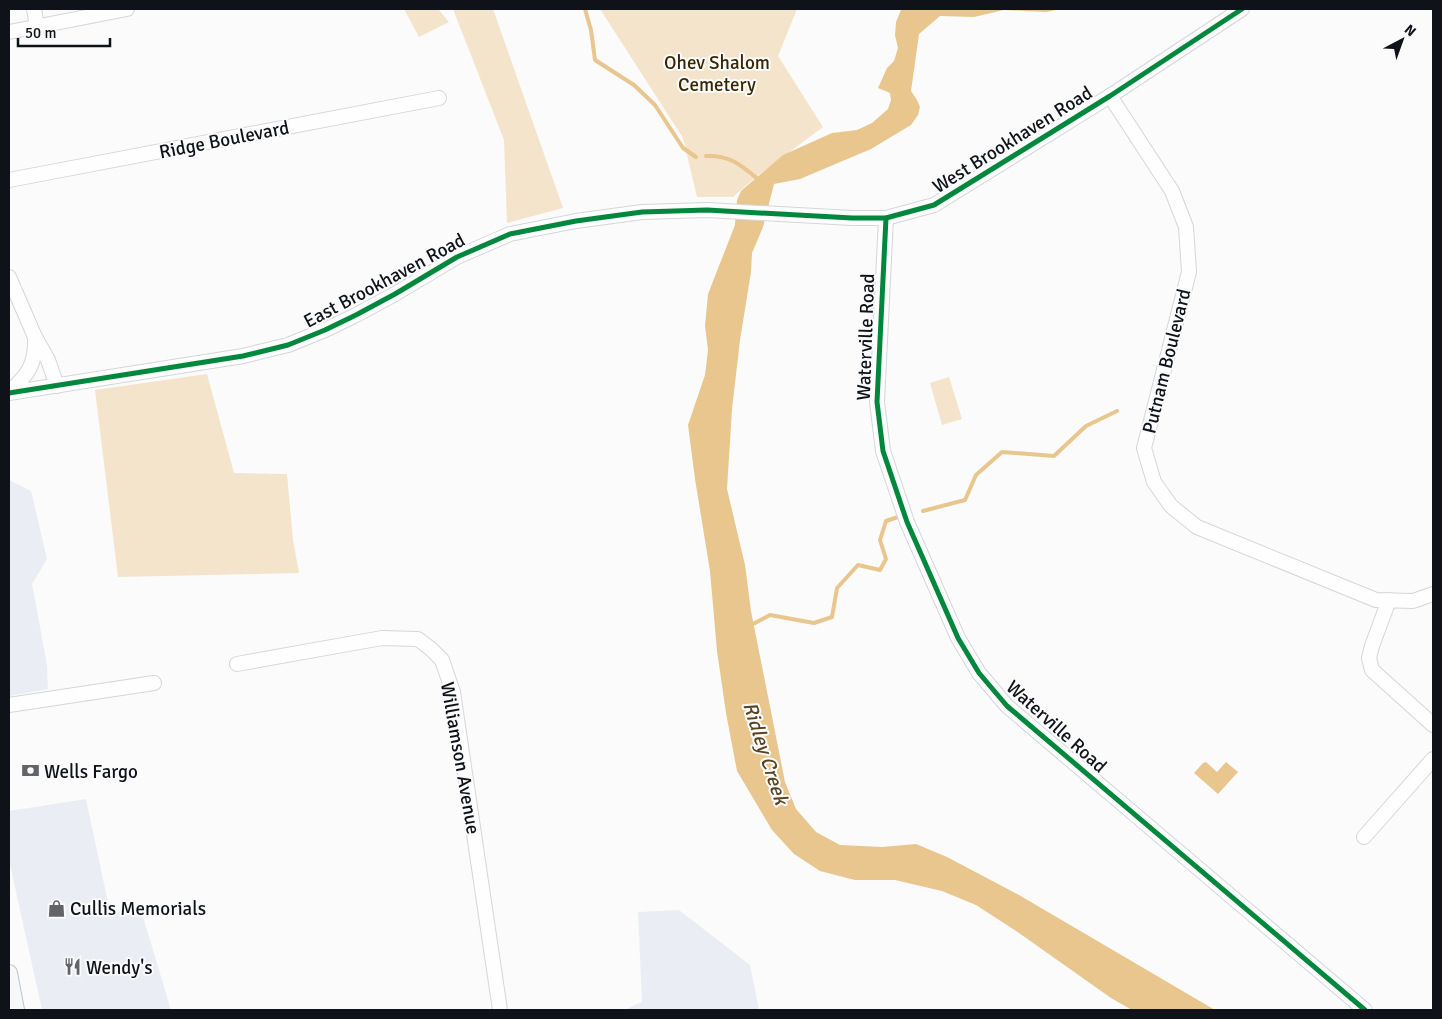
<svg xmlns="http://www.w3.org/2000/svg" width="1442" height="1019" font-family="Signika,sans-serif">
  <rect width="100%" height="100%" fill="#fbfbfb"/>
  <g fill="#eaedf3">
    <path d="M 9,480 L 31,491 L 47,559 L 32,584 L 47,665 L 48,689 L 9,696 Z"/>
    <path d="M 86,799 L 110,912 L 141,910 L 171,1010 L 42,1010 L 9,860 L 9,811 Z"/>
    <path d="M 679,910 L 750,965 L 759,1010 L 624,1010 L 642,1002 L 638,912 Z"/>
  </g>
  <g fill="#f4e4cb">
    <path d="M 404,9 L 438,9 L 449,22 L 419,37 Z"/>
    <path d="M 453,9 L 493,9 L 563,208 L 507,223 L 504,140 Z"/>
    <path d="M 600,9 L 797,9 L 778,56 L 823,127 L 756,177 L 733,197 L 697,197 L 683,138 Z"/>
    <path d="M 207,374 L 234,473 L 287,474 L 293,540 L 299,573 L 118,577 L 95,390 Z"/>
    <path d="M 949,377 L 962,419 L 942,425 L 930,383 Z"/>
  </g>
  <g fill="#e8c68e">
    <path d="M 904,9 L 1061,9 L 1046,12 L 1004,10 L 974,17 L 940,16 L 919,34 L 911,91 L 917,100 L 920,107 L 918,115 L 911,125 L 871,149 L 800,179 L 774,184 L 763,227 L 752,253 L 751,272 L 740,340 L 732,409 L 727,489 L 745,565 L 751,611 L 785,782 L 796,809 L 816,832 L 840,845 L 882,847 L 916,844 L 947,857 L 1019,895 L 1215,1010 L 1132,1010 L 1111,998 L 1019,933 L 976,905 L 942,891 L 895,880 L 855,880 L 820,871 L 794,854 L 772,830 L 737,771 L 726,713 L 717,651 L 710,571 L 695,479 L 688,425 L 705,375 L 708,350 L 705,326 L 708,294 L 735,225 L 737,200 L 741,191 L 783,155 L 832,133 L 857,130 L 872,123 L 888,109 L 891,100 L 890,93 L 878,88 L 887,68 L 894,61 L 898,48 L 895,35 L 896,22 L 901,10 Z"/>
    <path d="M 1206,762 L 1217,772 L 1226,762 L 1238,772 L 1218,794 L 1194,773 L 1203,763 Z"/>
  </g>
  <g fill="none" stroke-linecap="round" stroke-linejoin="round">
    <g stroke="#e8c68e" stroke-width="4">
      <path d="M 585,9 L 591,30 L 595,60 L 634,85 L 655,105 L 683,148 L 696,157"/>
      <path d="M 706,156 C 730,155 741,165 759,180"/>
      <path d="M 923,511 L 965,500 L 976,475 L 1002,452 L 1054,456 L 1086,426 L 1117,411"/>
      <path d="M 749,626 L 770,615 L 814,623 L 832,617 L 837,588 L 858,565 L 880,570 L 886,559 L 880,540 L 886,521 L 898,517"/>
    </g>
    <defs>
      <g id="minor">
        <path d="M 34,9 L 37,26"/>
        <path d="M 9,32 L 127,9"/>
        <path d="M 1110,96 L 1172,191 L 1186,227 L 1189,272 L 1144,448 L 1154,482 L 1171,506 L 1197,527 L 1376,600 L 1413,601 L 1433,594"/>
        <path d="M 9,180 L 439,98"/>
        <path d="M 886,218 L 877,402 L 883,451 L 907,522 L 958,638 L 979,673 L 1007,706 L 1365,1010"/>
        <path d="M 9,277 L 35,337 L 48,360 L 57,386"/>
        <path d="M 9,392 C 28,375 36,364 35,338"/>
        <path d="M 9,393 L 243,356 L 288,345 L 325,330 L 356,315 L 395,294 L 457,257 L 510,234 L 576,221 L 642,212 L 707,210 L 852,218 L 886,218 L 934,205 L 1110,96 L 1242,9"/>
        <path d="M 1389,600 L 1372,646 L 1369,658 L 1372,670 L 1433,725"/>
        <path d="M 237,664 L 382,638 L 418,639 L 431,649 L 442,660 L 453,692 L 500,1010"/>
        <path d="M 9,705 L 154,683"/>
        <path d="M 1364,837 L 1433,759"/>
      </g>
      <path id="major" d="M 9,973 L 16,1010"/>
    </defs>
    <use href="#minor" stroke="#d4d6da" stroke-width="16"/>
    <use href="#major" stroke="#c1c3c9" stroke-width="18"/>
    <use href="#minor" stroke="#fefefe" stroke-width="14"/>
    <use href="#major" stroke="#f7f8fa" stroke-width="16"/>
    <defs>
      <g id="cycleway">
        <path d="M 886,218 L 877,402 L 883,451 L 907,522 L 958,638 L 979,673 L 1007,706 L 1365,1010"/>
        <path d="M 9,393 L 243,356 L 288,345 L 325,330 L 356,315 L 395,294 L 457,257 L 510,234 L 576,221 L 642,212 L 707,210 L 852,218 L 886,218 L 934,205 L 1110,96 L 1242,9"/>
      </g>
    </defs>
    <use href="#cycleway" stroke="#fbfbfb" stroke-width="8"/>
    <use href="#cycleway" stroke="#00873e" stroke-width="5"/>
  </g>
  <defs>
    <symbol id="bank-bare" viewBox="-9 -9 18 18"><path d="M-6-4H6V4H-6ZM0-2.3a2.3 2.3 0 1 0 0 4.6a2.3 2.3 0 1 0 0-4.6Z" fill="#626468" stroke="#fbfbfb" stroke-width="2.5" paint-order="stroke"/></symbol>
    <symbol id="shop-bare" viewBox="-9 -9 18 18"><path d="M-5-2.5h2.3a2.7 3.5 0 0 1 5.4 0H5L5.5 6h-11ZM-1.5-2.5h3a1.5 2.3 0 0 0-3 0Z" fill="#626468" stroke="#fbfbfb" stroke-width="2.5" paint-order="stroke"/></symbol>
    <symbol id="restaurant-bare" viewBox="-9 -9 18 18"><path d="M-5-6h1v4h1v-4h1v4h1v-4h1v5L-1.5 .5V6h-2V.5L-5-1ZM5-6V6H3V1.5H1.5Q1.5-4 5-6Z" fill="#626468" stroke="#fbfbfb" stroke-width="2.5" paint-order="stroke"/></symbol>
  </defs>
  <g fill-rule="evenodd">
    <use href="#bank-bare" x="18" y="758" width="25" height="25"/>
    <use href="#shop-bare" x="44" y="896" width="25" height="25"/>
    <use href="#restaurant-bare" x="60" y="954" width="25" height="25"/>
  </g>
  <g text-anchor="middle" stroke-width="4" stroke-linejoin="round" paint-order="stroke">
    <g font-size="19" fill="#392602" stroke="#fbfbfb">
      <text x="717" y="69">Ohev Shalom<tspan x="717" dy="22">Cemetery</tspan></text>
    </g>
    <g font-size="19" fill="#0f1219" stroke="#fbfbfb">
      <text transform="translate(224 139) rotate(-11)" y="7">Ridge Boulevard</text>
      <text transform="translate(1012 139) rotate(-32)" y="7">West Brookhaven Road</text>
      <text transform="translate(384 280) rotate(-28)" y="7">East Brookhaven Road</text>
      <text transform="translate(865 337) rotate(-88)" y="7">Waterville Road</text>
      <text transform="translate(1166 361) rotate(-76)" y="7">Putnam Boulevard</text>
      <text transform="translate(1057 726) rotate(42)" y="7">Waterville Road</text>
      <text transform="translate(461 758) rotate(80)" y="7">Williamson Avenue</text>
    </g>
    <g font-size="19" fill="#0f1219" stroke="#fbfbfb" text-anchor="start">
      <text x="44" y="778">Wells Fargo</text>
      <text x="70" y="915">Cullis Memorials</text>
      <text x="86" y="974">Wendy's</text>
    </g>
    <g font-size="20" font-style="italic" fill="#594422" stroke="#fbfbfb">
      <text transform="translate(766 753) rotate(72)" y="7">Ridley Creek</text>
    </g>
  </g>
  <rect width="1442" height="1019" fill="none" stroke="#0f1219" stroke-width="20"/>
  <g transform="translate(1402 40) rotate(41)" stroke="#fbfbfb" stroke-width="4" paint-order="stroke">
  <path d="M0-4L9 19L0 12L-9 19Z" fill="#0f1219"/>
  <text y="-8" font-size="14" font-weight="bold" text-anchor="middle" fill="#0f1219">N</text>
  </g>
  <path d="M18 38v8h92v-8" fill="none" stroke="#0f1219" stroke-width="2.5"/>
  <text x="25" y="38" font-size="15" fill="#0f1219" stroke="#fbfbfb" stroke-width="4" paint-order="stroke">50 m</text>
</svg>
